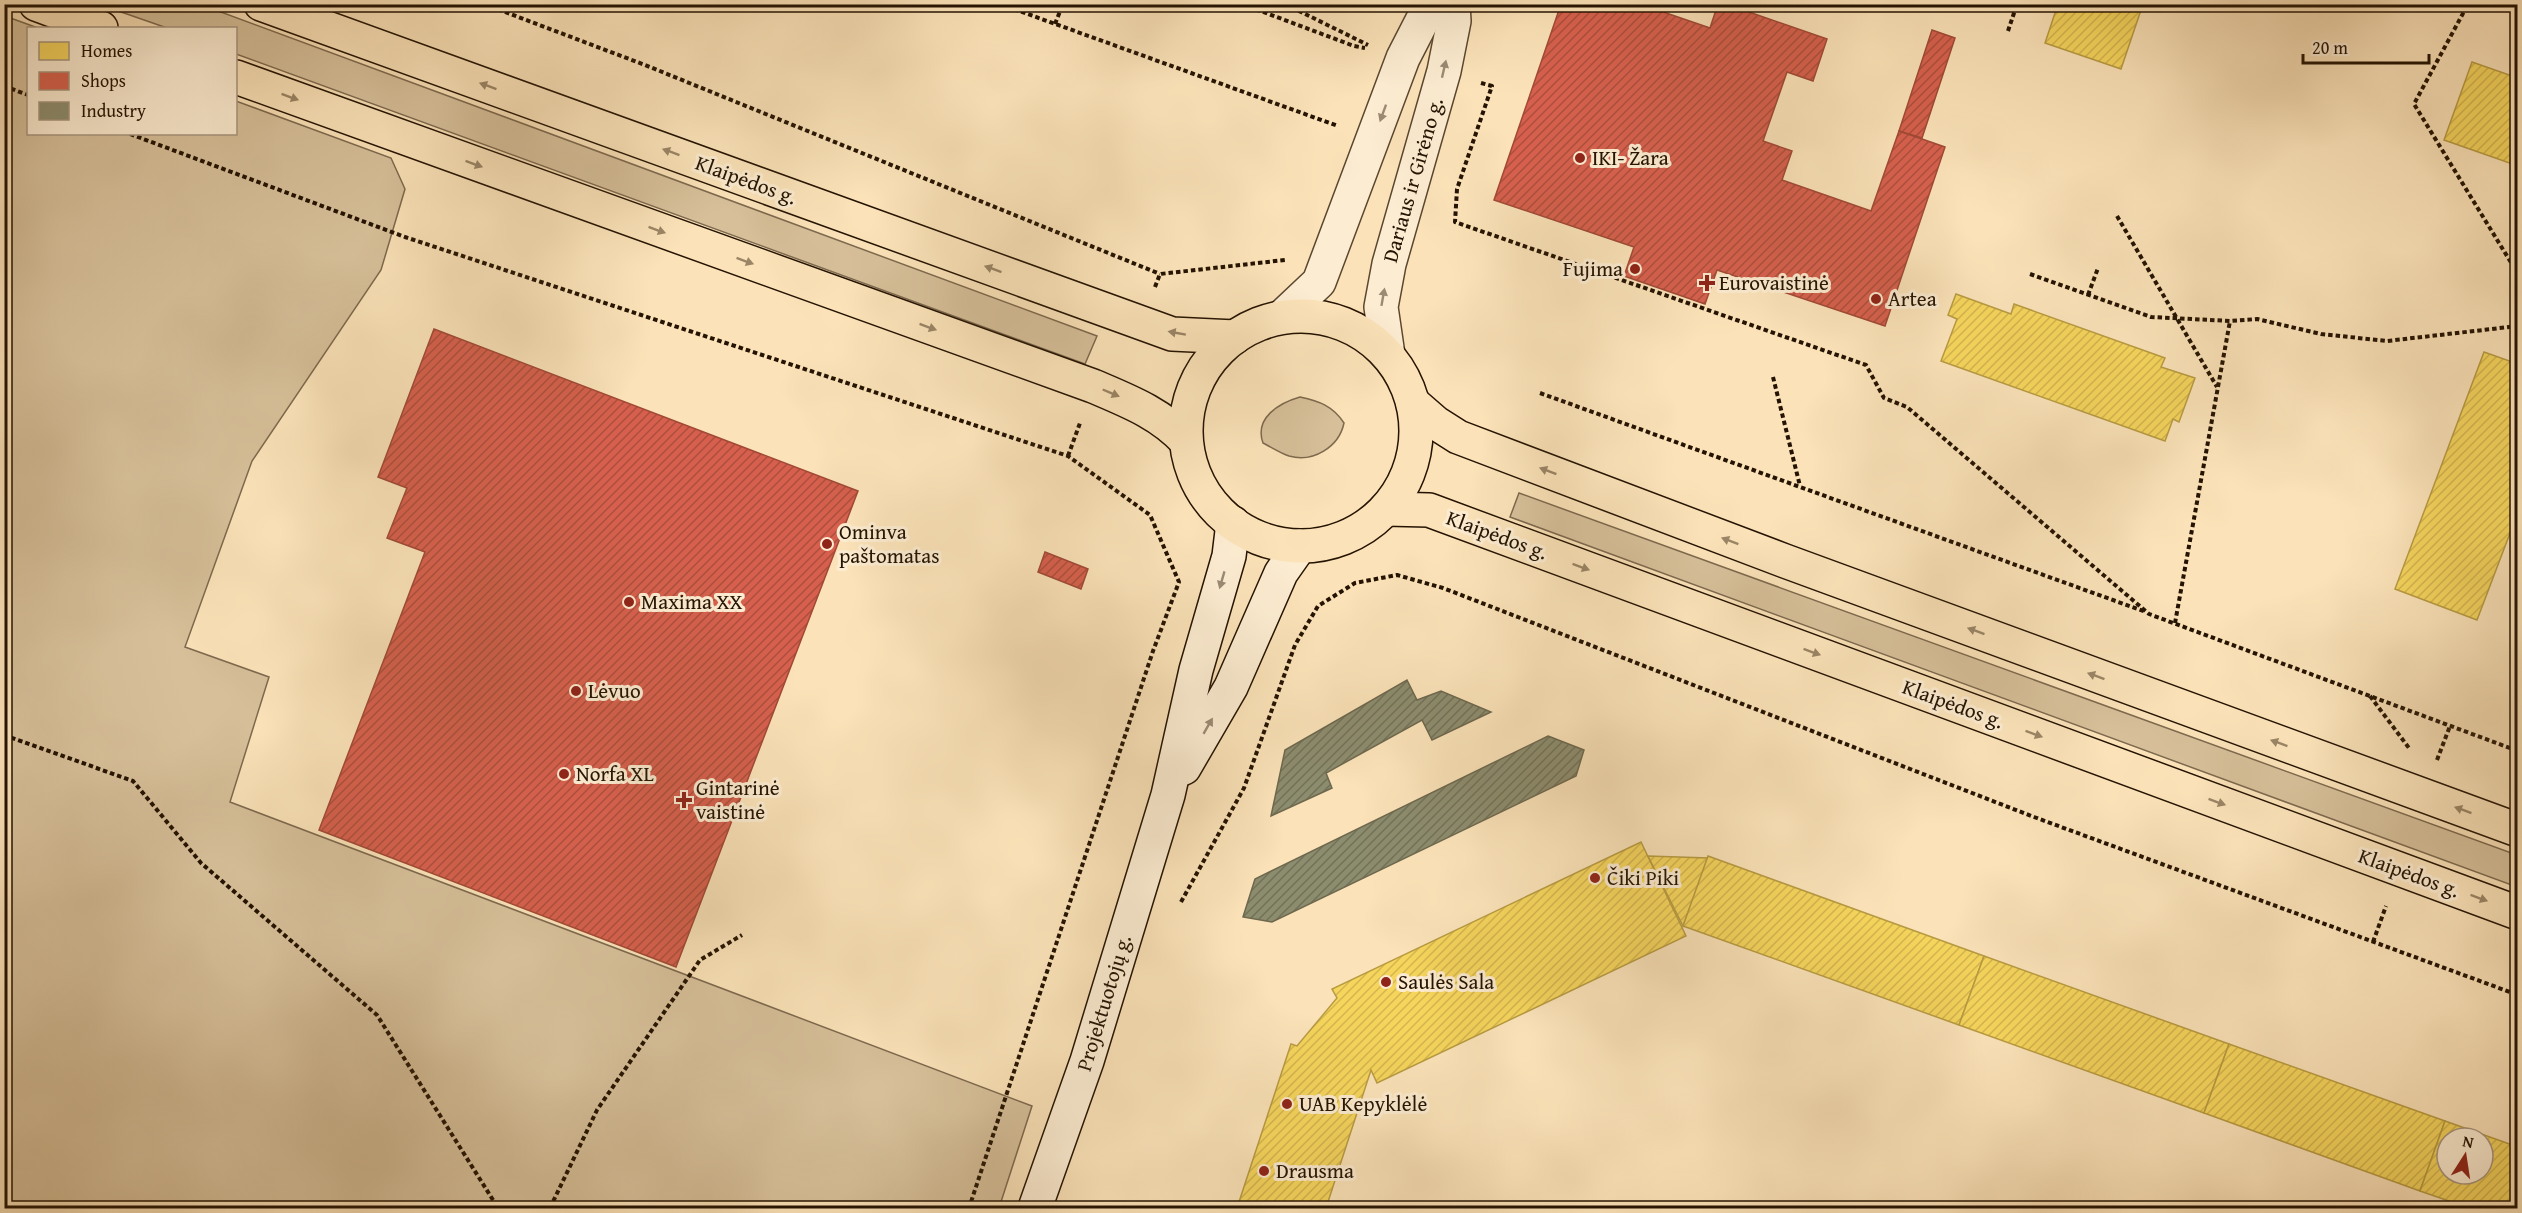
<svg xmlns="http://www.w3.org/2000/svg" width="2522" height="1213" font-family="'Gentium Book Plus',serif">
  <defs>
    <pattern id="homes-hatch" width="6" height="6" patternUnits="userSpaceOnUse" patternTransform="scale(1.5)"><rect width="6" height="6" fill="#f6d55c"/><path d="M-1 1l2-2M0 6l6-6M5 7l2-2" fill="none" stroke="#d3b64e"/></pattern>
    <pattern id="shops-hatch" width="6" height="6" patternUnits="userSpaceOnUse" patternTransform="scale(1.5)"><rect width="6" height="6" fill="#d6604d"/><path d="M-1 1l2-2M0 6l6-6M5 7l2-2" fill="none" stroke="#ad4e3e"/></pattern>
    <pattern id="industry-hatch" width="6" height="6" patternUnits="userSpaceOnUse" patternTransform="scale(1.5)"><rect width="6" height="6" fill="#8c8c6e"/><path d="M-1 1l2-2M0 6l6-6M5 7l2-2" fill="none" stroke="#727158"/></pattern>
  </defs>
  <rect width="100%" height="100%" fill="#fbe2b8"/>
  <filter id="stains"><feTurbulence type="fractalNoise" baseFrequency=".00333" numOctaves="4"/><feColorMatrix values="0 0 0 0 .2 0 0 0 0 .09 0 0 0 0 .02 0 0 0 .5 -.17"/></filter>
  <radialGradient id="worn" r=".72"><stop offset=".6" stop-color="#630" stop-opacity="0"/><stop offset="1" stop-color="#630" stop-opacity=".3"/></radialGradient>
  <g fill="#d6bf99" stroke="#7d694e" stroke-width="1.5">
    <path d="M 101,5 L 202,5 L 1097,336 L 1085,364 L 236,54 L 236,28 L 167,28 Z"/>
    <path d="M 5,16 L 38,28 L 28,28 L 28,134 L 236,134 L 236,101 L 391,158 L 405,189 L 381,270 L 252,461 L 185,647 L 269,677 L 230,802 L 1032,1106 L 999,1208 L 5,1208 Z"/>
    <path d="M 1300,397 C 1319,401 1333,406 1344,423 C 1339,447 1313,463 1289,456 C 1280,453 1271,447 1263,443 C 1254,418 1279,403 1300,397 Z"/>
    <path d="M 1519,493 L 2517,855 L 2517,887 L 1510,517 Z"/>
  </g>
  <g fill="url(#homes-hatch)" stroke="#b79b41" stroke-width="1.5" fill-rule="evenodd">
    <path d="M 2058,4 L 2143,4 L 2121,69 L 2045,43 Z"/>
    <path d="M 2472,62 L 2518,78 L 2518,166 L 2444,140 Z"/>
    <path d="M 1956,294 L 2011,314 L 2014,304 L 2165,358 L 2161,367 L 2195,378 L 2179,422 L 2173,419 L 2165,441 L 1941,361 L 1957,319 L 1948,315 Z"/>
    <path d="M 2484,352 L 2518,364 L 2518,512 L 2477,620 L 2395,589 Z"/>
    <path d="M 1641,842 L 1686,936 L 1377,1083 L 1371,1070 L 1326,1208 L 1237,1208 L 1291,1044 L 1297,1046 L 1337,998 L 1332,989 Z"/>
    <path d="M 1648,856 L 1708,858 L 1683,926 Z"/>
    <path d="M 1708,856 L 1984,956 L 1959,1025 L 1683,926 Z"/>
    <path d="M 1984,956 L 2229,1044 L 2204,1113 L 1959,1025 Z"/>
    <path d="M 2229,1044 L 2445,1121 L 2420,1191 L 2204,1113 Z"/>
    <path d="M 2445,1121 L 2518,1147 L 2518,1208 L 2469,1208 L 2420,1191 ZM 2447,1138 L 2483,1138 L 2483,1174 L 2447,1174 Z"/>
  </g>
  <g fill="url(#shops-hatch)" stroke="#a14936" stroke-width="1.5">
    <path d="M 1561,4 L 1640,4 L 1710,28 L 1718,4 L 1726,4 L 1827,39 L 1813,81 L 1787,72 L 1763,141 L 1792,151 L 1782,180 L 1871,211 L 1899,131 L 1945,147 L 1885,326 L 1717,270 L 1705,304 L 1624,276 L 1634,247 L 1494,200 Z"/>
    <path d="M 1932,30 L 1955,38 L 1922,138 L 1899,131 Z"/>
    <path d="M 434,329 L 858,491 L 676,967 L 319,830 L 425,552 L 387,538 L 407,488 L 378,477 Z"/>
    <path d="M 1045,552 L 1088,569 L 1081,589 L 1038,572 Z"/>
  </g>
  <g fill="url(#industry-hatch)" stroke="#6d684e" stroke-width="1.5">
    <path d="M 1407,680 L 1417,700 L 1441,691 L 1491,712 L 1432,740 L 1422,720 L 1326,773 L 1332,788 L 1271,816 L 1285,750 Z"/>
    <path d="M 1548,736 L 1584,750 L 1576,776 L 1272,922 L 1243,917 L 1255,879 Z"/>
  </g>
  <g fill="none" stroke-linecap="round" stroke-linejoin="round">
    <defs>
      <g id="street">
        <path d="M 1282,317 L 1319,282 L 1403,58 L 1422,21 L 1434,4"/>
        <path d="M 1388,355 L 1381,307 L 1389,264 L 1444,71 L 1454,21 L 1453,4"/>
      </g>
      <g id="secondary">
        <path d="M 1184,768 L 1231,687 L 1281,573 L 1300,546"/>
        <path d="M 1035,1208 L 1087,1061 L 1168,795 L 1196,670 L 1229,556 L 1233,523"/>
      </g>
      <g id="highway">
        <path d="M 36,4 L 101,28"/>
        <path d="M 261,4 L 1172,334 L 1235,337"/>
        <path d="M 236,77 L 1093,386 C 1128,401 1160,413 1186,441"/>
        <circle cx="1301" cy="431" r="115"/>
        <path d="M 1413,403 L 1436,423 L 1458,437 L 1785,561 L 2518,830"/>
        <path d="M 1386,509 L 1429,510 L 2518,913"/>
      </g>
    </defs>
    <use href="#street" stroke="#5a4730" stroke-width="36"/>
    <use href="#secondary" stroke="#241302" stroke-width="36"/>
    <use href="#highway" stroke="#241302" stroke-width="36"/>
    <g stroke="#241302" stroke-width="4" stroke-dasharray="4.5 3" stroke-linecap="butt">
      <path d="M 484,4 L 645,65 L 1160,274"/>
      <path d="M 1000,4 L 1338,126"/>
      <path d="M 1242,4 L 1354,46 L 1365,48"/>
      <path d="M 1285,4 L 1368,45"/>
      <path d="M 2467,6 L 2414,104 L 2518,274"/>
      <path d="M 1055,24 L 1063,4"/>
      <path d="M 2008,31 L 2017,4"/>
      <path d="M 1481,83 L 1492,86 L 1457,189 L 1455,222 L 1866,365 L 1884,398 L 1907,407 L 2149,614 L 2518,751"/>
      <path d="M 4,86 L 28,95"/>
      <path d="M 130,134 L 405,237 L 1068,456 L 1150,515 L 1179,582 L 1153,651 L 969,1208"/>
      <path d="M 2117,216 L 2217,387"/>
      <path d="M 2030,274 L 2151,317 L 2230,321 L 2257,319 L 2321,334 L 2387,341 L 2518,326"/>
      <path d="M 1155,287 L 1160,274 L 1285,260"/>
      <path d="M 2088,295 L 2098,268"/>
      <path d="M 1773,377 L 1800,486"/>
      <path d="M 1540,393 L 2146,612"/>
      <path d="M 1068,456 L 1080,423"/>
      <path d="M 2175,623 L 2230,321"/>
      <path d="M 2370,696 L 2409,748"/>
      <path d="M 4,735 L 133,781 L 201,863 L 377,1015 L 498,1208"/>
      <path d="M 2437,760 L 2450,726"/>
      <path d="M 1181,902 L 1244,788 L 1295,645 L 1318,606 L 1355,583 L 1397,575 L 1443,588 L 2034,817 L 2518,995"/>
      <path d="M 2373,942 L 2386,906"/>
      <path d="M 550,1208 L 597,1110 L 700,960 L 742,935"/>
    </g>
    <use href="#street" stroke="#fcecd1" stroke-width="33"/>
    <use href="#secondary" stroke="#fcecd1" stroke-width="33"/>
    <use href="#highway" stroke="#fbe2b8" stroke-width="33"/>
  </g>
  <defs><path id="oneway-solid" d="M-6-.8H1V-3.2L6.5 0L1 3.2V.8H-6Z" transform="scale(1.5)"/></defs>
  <g fill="#9b8a74">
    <use href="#oneway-solid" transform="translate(1444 69) rotate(-77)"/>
    <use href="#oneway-solid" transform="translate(1383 113) rotate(110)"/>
    <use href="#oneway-solid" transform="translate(1383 297) rotate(-80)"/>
    <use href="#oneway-solid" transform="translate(1222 580) rotate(106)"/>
    <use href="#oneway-solid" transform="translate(1208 726) rotate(-60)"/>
  </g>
  <g fill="#9a8566">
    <use href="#oneway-solid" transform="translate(488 86) rotate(-160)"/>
    <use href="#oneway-solid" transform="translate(290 97) rotate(20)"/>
    <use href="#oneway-solid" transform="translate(671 152) rotate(-160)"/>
    <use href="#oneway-solid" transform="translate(474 164) rotate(20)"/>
    <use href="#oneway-solid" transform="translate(657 230) rotate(20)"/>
    <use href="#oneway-solid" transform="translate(745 261) rotate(20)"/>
    <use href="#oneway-solid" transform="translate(993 269) rotate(-160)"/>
    <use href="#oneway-solid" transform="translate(928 327) rotate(20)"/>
    <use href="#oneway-solid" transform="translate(1177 333) rotate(-170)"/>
    <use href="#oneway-solid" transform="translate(1111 393) rotate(23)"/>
    <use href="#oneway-solid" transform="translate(1548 471) rotate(-159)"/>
    <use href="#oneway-solid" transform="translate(1730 541) rotate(-159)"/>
    <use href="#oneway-solid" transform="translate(1581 567) rotate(20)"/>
    <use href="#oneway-solid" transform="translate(1976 631) rotate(-160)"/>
    <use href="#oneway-solid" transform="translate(1812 652) rotate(20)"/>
    <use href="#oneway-solid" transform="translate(2096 676) rotate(-160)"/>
    <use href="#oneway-solid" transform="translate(2034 734) rotate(20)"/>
    <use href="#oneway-solid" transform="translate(2279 743) rotate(-160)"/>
    <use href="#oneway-solid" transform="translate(2217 802) rotate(20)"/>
    <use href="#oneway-solid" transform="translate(2463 810) rotate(-160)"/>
    <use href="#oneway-solid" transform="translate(2479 898) rotate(20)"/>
  </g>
  <g fill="#8f2418" stroke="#fcecd1" stroke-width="2">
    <circle cx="1580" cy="158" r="6"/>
    <circle cx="1635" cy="269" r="6"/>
    <path d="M1704 274h6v6h6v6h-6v6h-6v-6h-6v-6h6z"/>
    <circle cx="1876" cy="299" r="6"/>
    <circle cx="827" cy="544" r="6"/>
    <circle cx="629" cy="602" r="6"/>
    <circle cx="576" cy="691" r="6"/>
    <circle cx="564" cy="774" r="6"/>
    <path d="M681 791h6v6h6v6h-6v6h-6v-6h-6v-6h6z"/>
    <circle cx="1595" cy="878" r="6"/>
    <circle cx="1386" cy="982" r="6"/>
    <circle cx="1287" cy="1104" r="6"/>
    <circle cx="1264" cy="1171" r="6"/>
  </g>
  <g text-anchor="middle" stroke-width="6" stroke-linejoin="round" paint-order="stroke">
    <g font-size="21" fill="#241302" stroke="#fcecd1" text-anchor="start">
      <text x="1592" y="165">IKI- Žara</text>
      <text x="1623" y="276" text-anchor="end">Fujima</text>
      <text x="1719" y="290">Eurovaistinė</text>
      <text x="1888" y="306">Artea</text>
      <text x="839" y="539">Ominva<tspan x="839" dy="24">paštomatas</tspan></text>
      <text x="641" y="609">Maxima XX</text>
      <text x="588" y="698">Lėvuo</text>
      <text x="576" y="781">Norfa XL</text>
      <text x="696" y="795">Gintarinė<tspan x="696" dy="24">vaistinė</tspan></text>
      <text x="1607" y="885">Čiki Piki</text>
      <text x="1398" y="989">Saulės Sala</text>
      <text x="1299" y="1111">UAB Kepyklėlė</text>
      <text x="1276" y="1178">Drausma</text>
    </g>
    <g font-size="21" fill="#241302" stroke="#fcecd1">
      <text transform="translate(746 180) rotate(20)" y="7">Klaipėdos g.</text>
      <text transform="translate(1413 180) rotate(-74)" y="7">Dariaus ir Girėno g.</text>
      <text transform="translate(1497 535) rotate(20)" y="7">Klaipėdos g.</text>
      <text transform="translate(1953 704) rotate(20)" y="7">Klaipėdos g.</text>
      <text transform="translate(2409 873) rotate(20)" y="7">Klaipėdos g.</text>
      <text transform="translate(1104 1003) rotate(-73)" y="7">Projektuotojų g.</text>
    </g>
  </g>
  <rect width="2522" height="1213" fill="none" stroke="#fbe2b8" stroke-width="24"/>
  <rect x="6" y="6" width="2510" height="1201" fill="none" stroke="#241302" stroke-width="3"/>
  <rect x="12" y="12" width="2498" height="1189" fill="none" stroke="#241302" stroke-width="1.5"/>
  <rect x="27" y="27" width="210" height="108" fill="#fcecd1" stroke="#a6957e" stroke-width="1.5"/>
  <rect x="39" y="42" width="30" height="18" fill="#f6d55c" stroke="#a6957e" stroke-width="1.5"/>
  <text x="81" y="57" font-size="18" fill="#241302">Homes</text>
  <rect x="39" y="72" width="30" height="18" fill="#d6604d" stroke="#a6957e" stroke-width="1.5"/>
  <text x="81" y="87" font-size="18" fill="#241302">Shops</text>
  <rect x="39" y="102" width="30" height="18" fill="#8c8c6e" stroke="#a6957e" stroke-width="1.5"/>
  <text x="81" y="117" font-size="18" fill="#241302">Industry</text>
  <g transform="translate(2465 1156) rotate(12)"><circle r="28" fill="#fcecd1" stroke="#a6957e" stroke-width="1.5"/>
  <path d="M0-4.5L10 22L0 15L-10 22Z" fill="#8f2418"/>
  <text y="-9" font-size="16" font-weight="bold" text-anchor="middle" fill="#241302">N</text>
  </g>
  <path d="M2303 54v9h126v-9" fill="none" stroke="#241302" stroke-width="3"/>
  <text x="2312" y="54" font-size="18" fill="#241302" stroke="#fcecd1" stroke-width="4.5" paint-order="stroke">20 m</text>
  <rect width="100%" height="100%" filter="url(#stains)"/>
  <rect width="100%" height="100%" fill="url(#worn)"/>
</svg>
